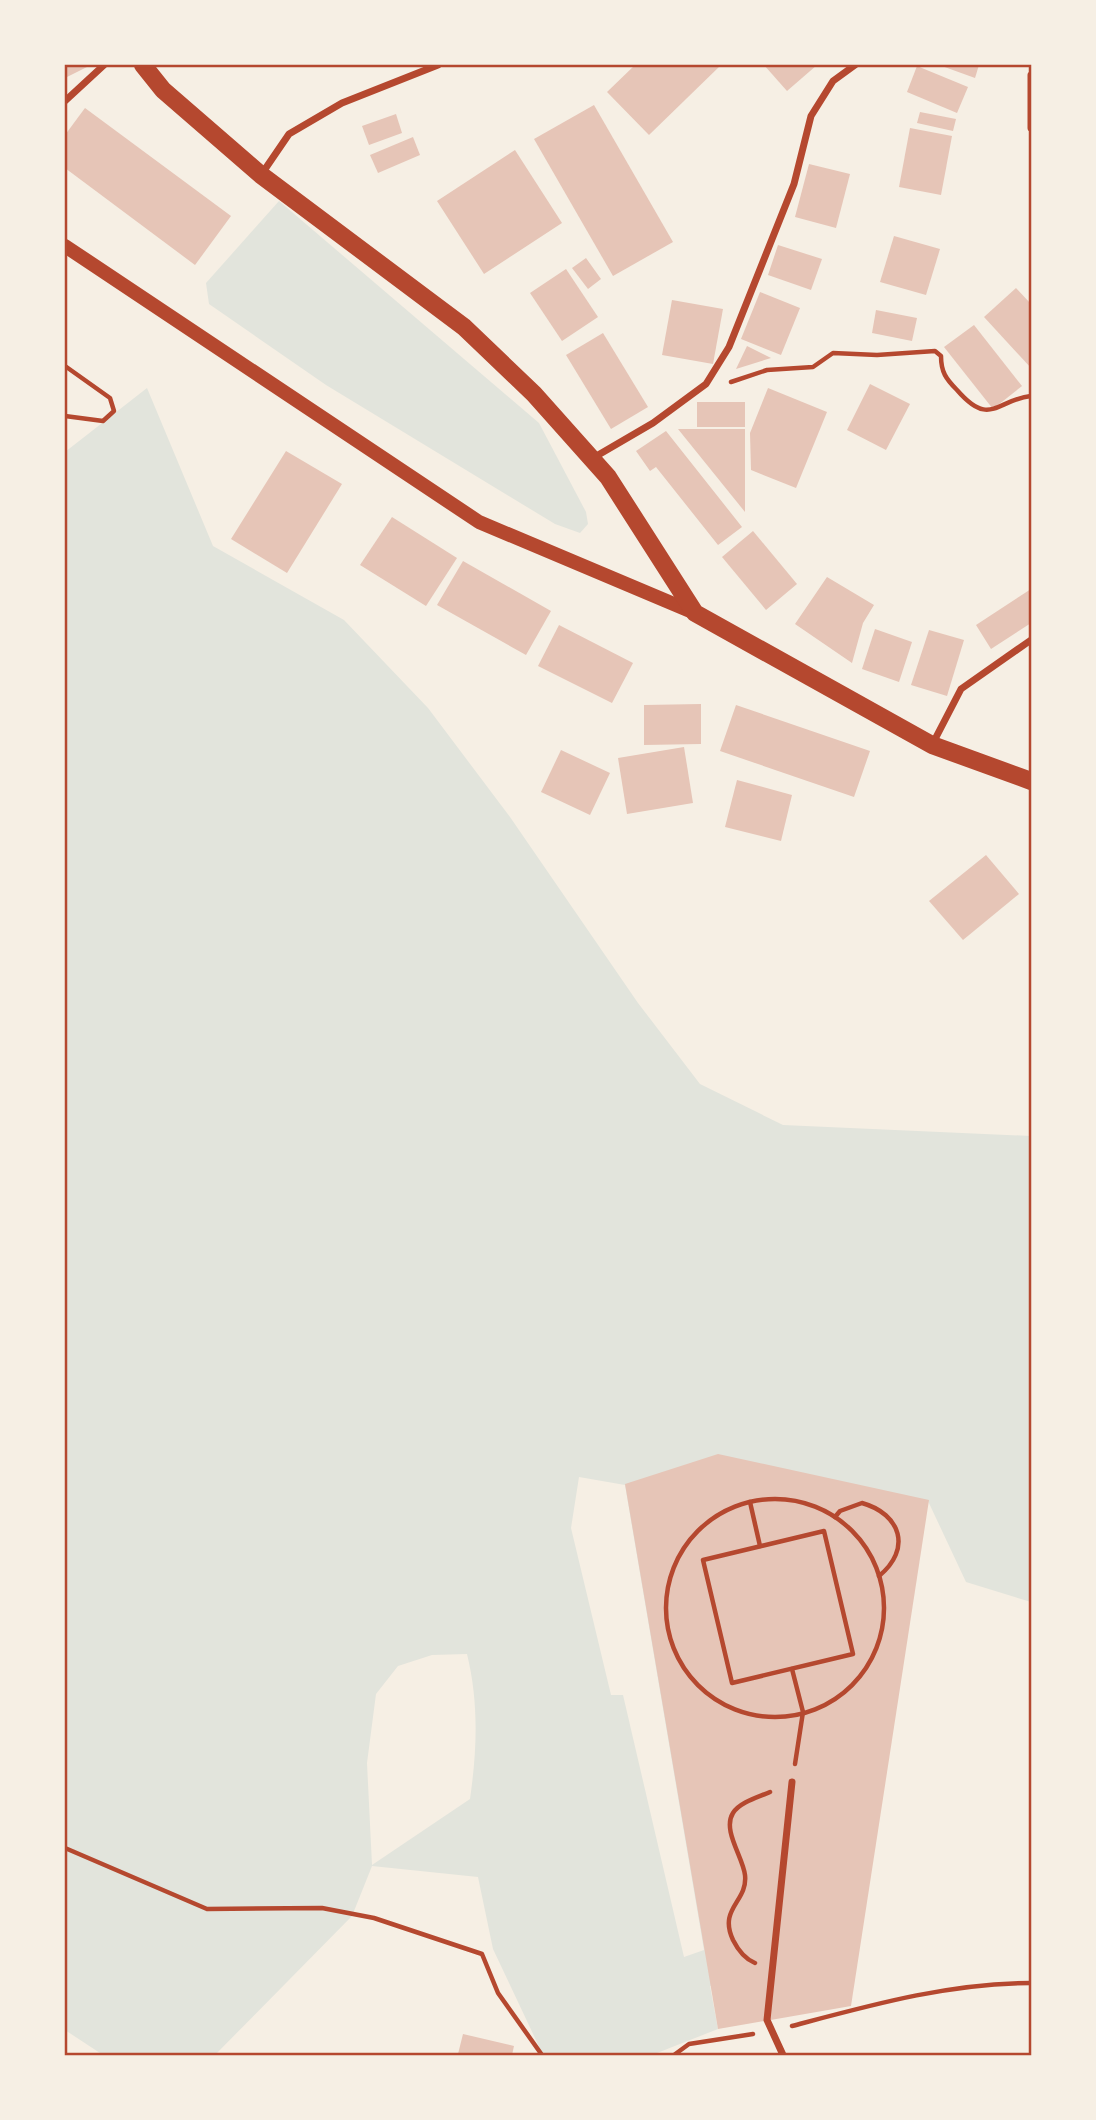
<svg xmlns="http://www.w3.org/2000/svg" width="1096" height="2120" font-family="'Golos Text',sans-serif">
  <rect width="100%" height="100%" fill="#f6efe4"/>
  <g fill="#e2e4dc" fill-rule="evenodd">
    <path d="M 279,201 L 539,423 L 586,512 L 588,524 L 580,533 L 555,524 L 326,385 L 209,304 L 206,283 Z"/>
    <path d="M 147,388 L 213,546 L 344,620 L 428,708 L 510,817 L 638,1003 L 700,1084 L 783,1125 L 1031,1136 L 1031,1602 L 966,1582 L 928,1501 L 753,1982 L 710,1986 L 718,2029 L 652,2055 L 543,2055 L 493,1949 L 478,1877 L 372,1866 L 352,1916 L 215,2055 L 103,2055 L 65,2030 L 65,452 ZM 579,1477 L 625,1485 L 704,1950 L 684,1957 L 623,1695 L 611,1695 L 571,1528 ZM 467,1654 C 479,1703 477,1750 470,1799 L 372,1865 L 367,1763 L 376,1694 L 398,1666 L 432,1655 Z"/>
  </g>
  <g fill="#e6c5b7">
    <path d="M 65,65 L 91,65 L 65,78 Z"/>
    <path d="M 635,65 L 721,65 L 649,135 L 607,92 Z"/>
    <path d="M 764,65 L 817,65 L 787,91 Z"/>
    <path d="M 939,65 L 979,65 L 975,78 Z"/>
    <path d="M 917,66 L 968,87 L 957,113 L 907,92 Z"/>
    <path d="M 594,105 L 673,242 L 613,276 L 534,139 Z"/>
    <path d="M 85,108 L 231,216 L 195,265 L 65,168 L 65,135 Z"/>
    <path d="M 920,112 L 956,119 L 953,131 L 917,123 Z"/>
    <path d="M 396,114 L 402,133 L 369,145 L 362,126 Z"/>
    <path d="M 910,128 L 952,136 L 941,195 L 899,187 Z"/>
    <path d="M 413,137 L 420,155 L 378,173 L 370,155 Z"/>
    <path d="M 515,150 L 562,223 L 484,274 L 437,201 Z"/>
    <path d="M 809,164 L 850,174 L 836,228 L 795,217 Z"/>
    <path d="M 894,236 L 940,249 L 926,295 L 880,282 Z"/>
    <path d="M 778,245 L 822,259 L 811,290 L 768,275 Z"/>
    <path d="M 586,258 L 601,279 L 588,289 L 572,268 Z"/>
    <path d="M 566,269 L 598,317 L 562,341 L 530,293 Z"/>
    <path d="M 1016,288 L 1031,304 L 1031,368 L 984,317 Z"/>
    <path d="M 760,292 L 800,308 L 781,355 L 741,339 Z"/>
    <path d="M 672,300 L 723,309 L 713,364 L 662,355 Z"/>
    <path d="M 876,310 L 917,318 L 912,341 L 872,333 Z"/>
    <path d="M 974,325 L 1022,386 L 993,409 L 944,347 Z"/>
    <path d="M 603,333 L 648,407 L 611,429 L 566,355 Z"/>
    <path d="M 747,346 L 771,358 L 736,369 Z"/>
    <path d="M 870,384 L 910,404 L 886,450 L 847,430 Z"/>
    <path d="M 768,388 L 827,412 L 796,488 L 751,470 L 750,433 Z"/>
    <rect x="697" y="402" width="48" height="25"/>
    <path d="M 678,429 L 745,429 L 745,512 Z"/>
    <path d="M 666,431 L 742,527 L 718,545 L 656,467 L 650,471 L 636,451 Z"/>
    <path d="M 286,451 L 342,484 L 287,573 L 231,539 Z"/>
    <path d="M 392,517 L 457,558 L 426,606 L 360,565 Z"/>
    <path d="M 753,531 L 797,584 L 766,610 L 722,557 Z"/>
    <path d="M 463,561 L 551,611 L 526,655 L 437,605 Z"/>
    <path d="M 827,577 L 874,605 L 863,623 L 852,663 L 795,624 Z"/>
    <path d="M 1031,589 L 1031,623 L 991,649 L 976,625 Z"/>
    <path d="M 559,625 L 633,663 L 612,703 L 538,666 Z"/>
    <path d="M 875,629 L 912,642 L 899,682 L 862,669 Z"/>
    <path d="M 929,630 L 964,640 L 947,696 L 911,685 Z"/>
    <path d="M 701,704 L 701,744 L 644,745 L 644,705 Z"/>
    <path d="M 736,705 L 870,751 L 854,797 L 720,751 Z"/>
    <path d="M 684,747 L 693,803 L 627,814 L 618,758 Z"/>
    <path d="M 561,750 L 610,773 L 590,815 L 541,792 Z"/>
    <path d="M 737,780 L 792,795 L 781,841 L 725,827 Z"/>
    <path d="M 986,855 L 1019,894 L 963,940 L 929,901 Z"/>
    <path d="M 718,1454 L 929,1500 L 851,2006 L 718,2029 L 625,1484 Z"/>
    <path d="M 463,2034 L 514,2046 L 512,2055 L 458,2054 Z"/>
  </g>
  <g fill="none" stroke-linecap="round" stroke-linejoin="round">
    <g stroke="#b5482f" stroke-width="4.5">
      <path d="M 65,366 L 110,398 L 114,411 L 103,421 L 65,416"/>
      <path d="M 731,382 L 767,370 L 813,367 L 833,353 L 877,355 L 935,351 L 941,356 C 941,372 946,379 957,390 C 990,428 996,400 1031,396"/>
      <circle cx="775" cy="1608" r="109"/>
      <path d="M 750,1502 L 760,1546"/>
      <path d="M 835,1517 L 840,1511 L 862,1503 C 901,1514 912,1549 879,1576"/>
      <path d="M 824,1531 L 853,1654 L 732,1683 L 703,1560 Z"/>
      <path d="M 792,1669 L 803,1712 L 795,1764"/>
      <path d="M 65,1848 L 207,1909 L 322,1908 L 374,1918 L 482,1954 L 498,1993 L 542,2055"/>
      <path d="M 755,1963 C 745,1959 738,1950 733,1940 C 718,1908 748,1902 745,1875 C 743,1857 722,1830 733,1813 C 740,1802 759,1797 770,1792"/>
      <path d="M 792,2026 C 871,2005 949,1983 1031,1983"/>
      <path d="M 674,2055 L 689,2044 L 753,2034"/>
    </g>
    <g stroke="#b5482f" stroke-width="7">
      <path d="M 1031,75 L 1031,128"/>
      <path d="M 65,101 L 104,65"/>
      <path d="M 261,175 L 289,134 L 342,103 L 438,65"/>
      <path d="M 593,458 L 653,423 L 706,384 L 729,347 L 794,184 L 811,116 L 833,81 L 855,65"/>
      <path d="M 932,745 L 961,689 L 1031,640"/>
      <path d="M 783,2055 L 767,2020 L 792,1782"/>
    </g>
    <path stroke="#b5482f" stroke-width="14" d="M 65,246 L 479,522 L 695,613"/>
    <path stroke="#b5482f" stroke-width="18" d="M 143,65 L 163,90 L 261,175 L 464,327 L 534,394 L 608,477 L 695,613 L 932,745 L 1031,781"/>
  </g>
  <rect width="1096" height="2120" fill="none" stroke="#f6efe4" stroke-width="133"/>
  <rect x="66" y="66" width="964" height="1988" fill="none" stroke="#b5482f" stroke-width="2.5"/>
</svg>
